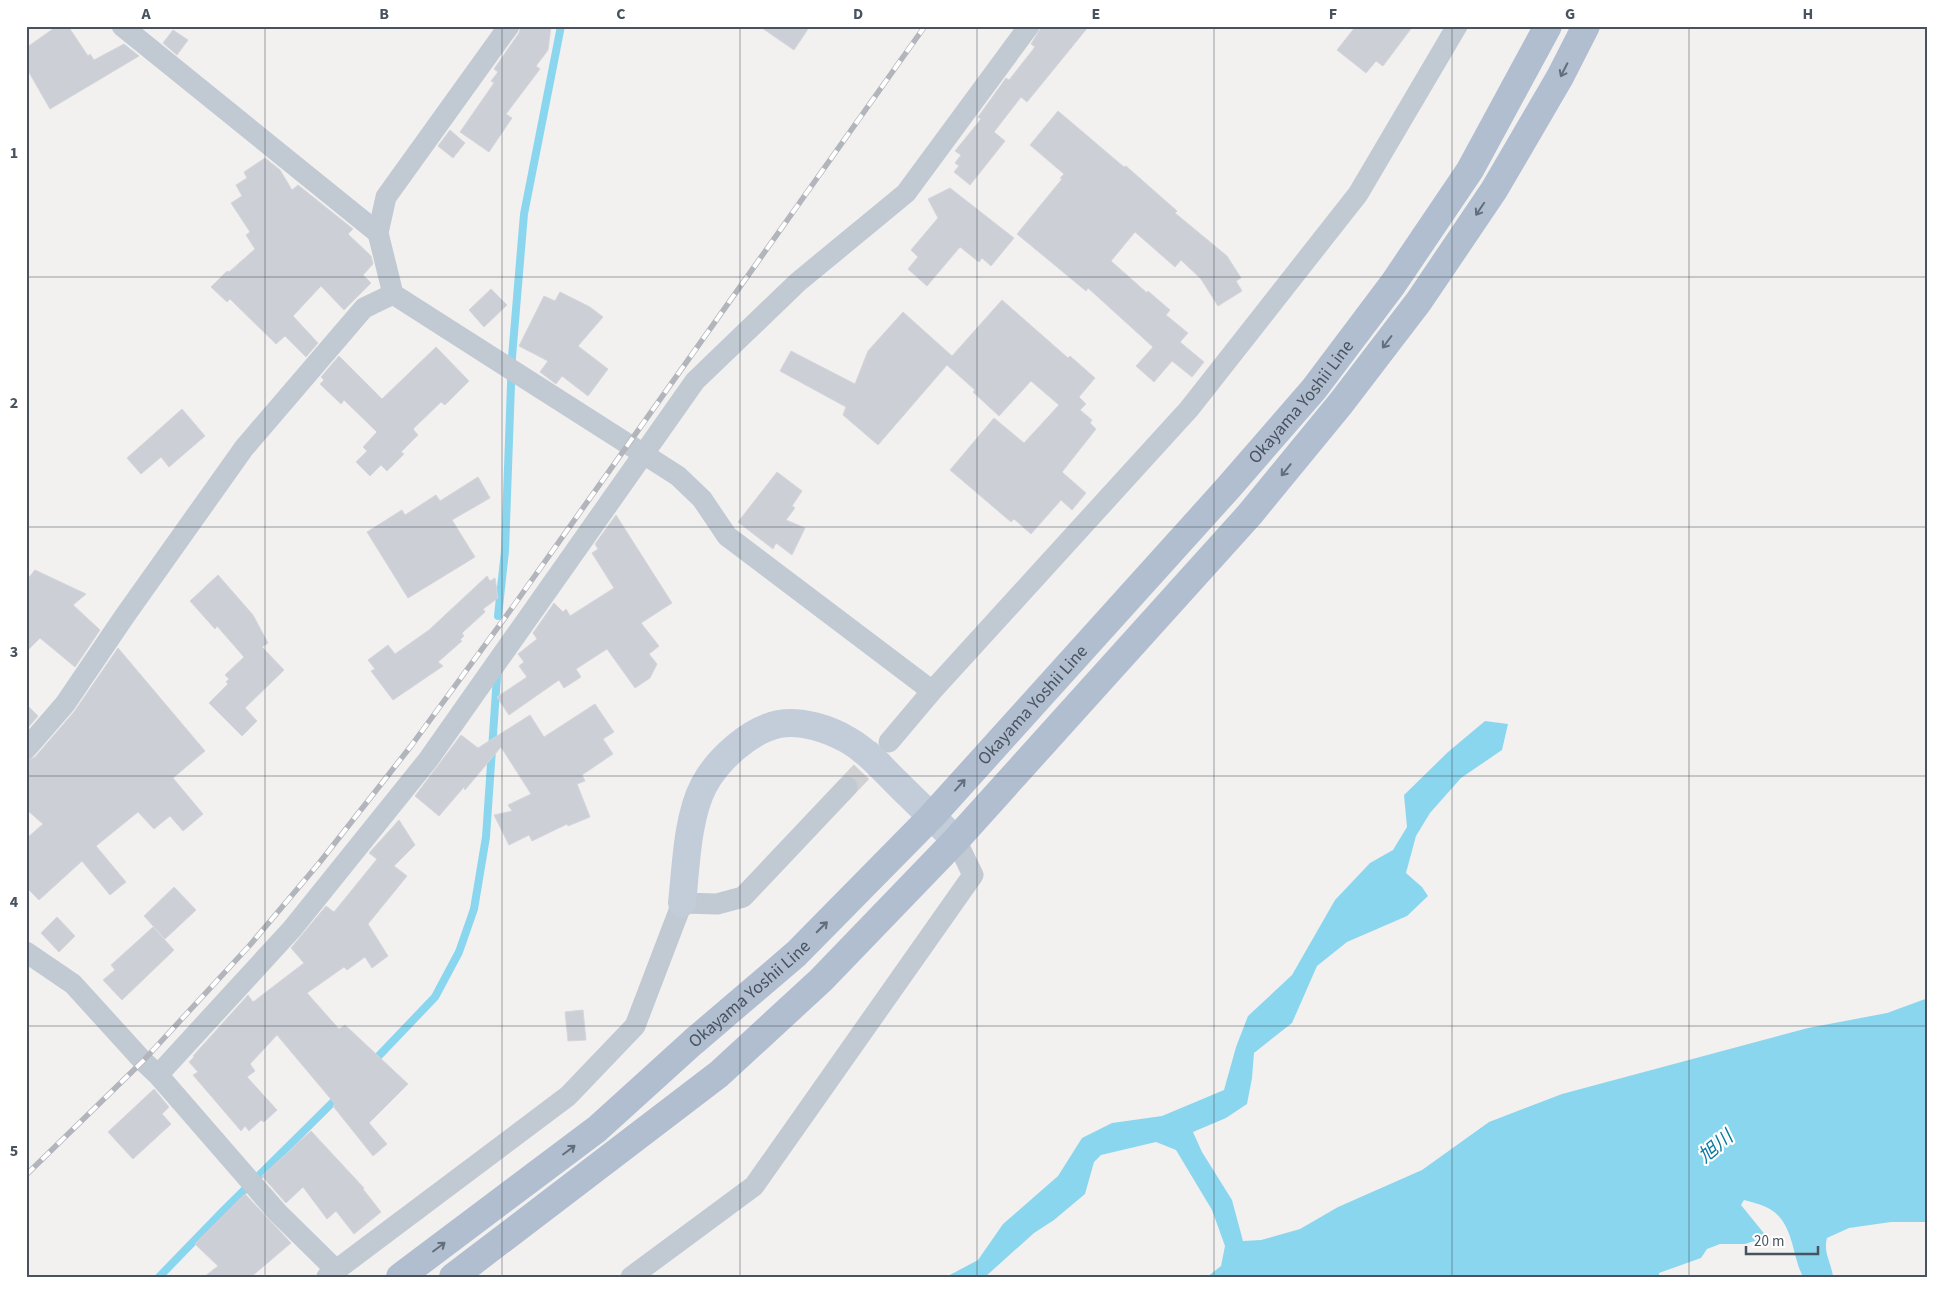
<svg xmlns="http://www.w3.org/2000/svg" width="1954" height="1303" font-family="'Source Sans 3','Noto Sans JP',sans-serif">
  <rect width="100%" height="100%" fill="#f3f1f0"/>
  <path fill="#8bd6ef" d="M 1485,721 L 1508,724 L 1502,750 L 1461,778 L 1430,813 L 1416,836 L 1406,873 L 1422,887 L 1428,896 L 1407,916 L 1347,942 L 1317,966 L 1292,1023 L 1254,1053 L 1252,1078 L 1247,1104 L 1226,1118 L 1193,1132 L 1202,1152 L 1232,1200 L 1243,1241 L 1261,1240 L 1300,1229 L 1338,1207 L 1422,1170 L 1489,1122 L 1562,1094 L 1808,1028 L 1887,1013 L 1928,998 L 1928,1222 L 1891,1222 L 1849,1228 L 1827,1238 C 1823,1253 1831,1261 1833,1277 L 1803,1277 C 1791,1253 1794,1220 1766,1207 C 1760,1204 1751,1202 1744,1200 L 1741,1205 L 1767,1237 L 1745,1244 L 1720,1244 L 1707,1249 L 1701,1258 L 1659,1273 L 1659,1277 L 1207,1277 L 1221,1266 L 1225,1246 L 1212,1210 L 1176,1150 L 1156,1142 L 1101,1155 L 1094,1162 L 1085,1194 L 1054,1220 L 1034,1233 L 985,1277 L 946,1277 L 978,1260 L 1003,1224 L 1058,1176 L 1082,1138 L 1112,1123 L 1162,1116 L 1224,1090 L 1236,1047 L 1248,1016 L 1292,975 L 1335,900 L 1370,863 L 1393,850 L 1407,827 L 1404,795 L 1448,752 Z"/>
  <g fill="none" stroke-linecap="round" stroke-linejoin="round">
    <g stroke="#8bd6ef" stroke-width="8">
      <path d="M 498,616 L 505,551 L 512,357 L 524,214 L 561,26"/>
      <path d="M 371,1064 L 435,997 L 459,952 L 474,909 L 486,837 L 497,676"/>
      <path d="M 159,1277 L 223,1211 L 340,1095"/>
    </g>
  </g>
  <g fill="#cccfd6" stroke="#d4d6dc">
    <path d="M 57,26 L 68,26 L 88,56 L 90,54 L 94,60 L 124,44 L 139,56 L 50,109 L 26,67 L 26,48 Z"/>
    <path d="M 521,26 L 551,26 L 548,50 L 536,66 L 540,69 L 506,114 L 512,118 L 489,152 L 460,132 L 494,83 L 491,81 L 498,72 L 494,69 L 519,33 Z"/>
    <path d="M 759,26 L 810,26 L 794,50 Z"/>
    <path d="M 1042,26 L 1089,26 L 1027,102 L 1021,97 L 994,132 L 1005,141 L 970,185 L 954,172 L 959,166 L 955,163 L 961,155 L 955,151 L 981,119 L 978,117 L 1006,78 L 1009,80 L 1035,47 L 1031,44 Z"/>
    <path d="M 1356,26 L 1413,26 L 1383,66 L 1376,61 L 1366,73 L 1337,50 Z"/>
    <path d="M 173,30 L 188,40 L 177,55 L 163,43 Z"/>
    <path d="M 1058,111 L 1124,167 L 1126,166 L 1177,211 L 1175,213 L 1227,256 L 1241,278 L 1236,281 L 1242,291 L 1218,306 L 1201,279 L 1181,260 L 1175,267 L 1135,232 L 1111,261 L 1147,293 L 1148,291 L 1170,310 L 1166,315 L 1188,333 L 1180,342 L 1204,362 L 1192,377 L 1172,361 L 1154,382 L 1136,366 L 1153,347 L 1088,288 L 1086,291 L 1017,234 L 1062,179 L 1060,178 L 1064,174 L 1030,145 Z"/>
    <path d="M 450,130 L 465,143 L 453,158 L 438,146 Z"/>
    <path d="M 265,158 L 280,170 L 292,190 L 298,185 L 353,229 L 348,234 L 371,256 L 373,264 L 363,275 L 371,283 L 344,310 L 321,286 L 293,316 L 318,343 L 306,357 L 285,336 L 276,344 L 230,299 L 227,302 L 211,287 L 227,271 L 229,272 L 255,249 L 246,235 L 250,232 L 231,203 L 242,196 L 236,185 L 247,178 L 244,172 Z"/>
    <path d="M 950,188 L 1014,238 L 991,266 L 982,258 L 979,262 L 960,247 L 927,286 L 908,269 L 918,257 L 911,250 L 938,218 L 928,199 Z"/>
    <path d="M 491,289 L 507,305 L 484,327 L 469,310 Z"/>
    <path d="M 560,292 L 590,307 L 603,317 L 578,346 L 608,369 L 588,396 L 562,376 L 556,384 L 540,372 L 548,361 L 519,346 L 544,296 L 555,301 Z"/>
    <path d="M 1002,300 L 1068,358 L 1070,356 L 1095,378 L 1079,397 L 1086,404 L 1080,410 L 1092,420 L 1090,423 L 1096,429 L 1062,472 L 1086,493 L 1072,510 L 1061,500 L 1031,534 L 1014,519 L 1011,522 L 950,470 L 994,418 L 1024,443 L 1059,405 L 1031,381 L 999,416 L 973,392 L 975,390 L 947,365 L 878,445 L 843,415 L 846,407 L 780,371 L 791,351 L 855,384 L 868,351 L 903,312 L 952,356 Z"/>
    <path d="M 436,347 L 469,381 L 445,405 L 441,402 L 413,429 L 418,435 L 401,452 L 404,454 L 387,471 L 381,465 L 370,476 L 356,462 L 367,451 L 363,447 L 377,432 L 344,400 L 341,404 L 320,384 L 324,380 L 321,377 L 339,356 L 382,399 Z"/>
    <path d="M 182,409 L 205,436 L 169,467 L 161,457 L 141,474 L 127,458 Z"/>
    <path d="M 777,472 L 802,491 L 792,506 L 795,508 L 786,520 L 805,528 L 792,555 L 776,543 L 773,549 L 738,522 Z"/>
    <path d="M 478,477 L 490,498 L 452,520 L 475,557 L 408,598 L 367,532 L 402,510 L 405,515 L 436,495 L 440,501 Z"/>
    <path d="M 616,515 L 672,603 L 641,623 L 659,646 L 649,654 L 657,664 L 650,678 L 635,688 L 607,649 L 576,669 L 581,677 L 564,688 L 559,680 L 509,715 L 497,697 L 527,677 L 519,666 L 524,662 L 518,654 L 537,639 L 533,633 L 554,603 L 563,612 L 566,609 L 570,616 L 614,588 L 592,553 L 598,549 L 595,544 Z"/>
    <path d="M 35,570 L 86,594 L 73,605 L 100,630 L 75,667 L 40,638 L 26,652 L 26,581 Z"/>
    <path d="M 218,575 L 253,615 L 268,643 L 262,647 L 284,670 L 245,708 L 257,721 L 242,736 L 209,703 L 228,684 L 226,682 L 229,679 L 225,675 L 244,657 L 217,626 L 215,629 L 190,601 Z"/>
    <path d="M 487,576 L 490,581 L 495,578 L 498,598 L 483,609 L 485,612 L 462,633 L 464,636 L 460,640 L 462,641 L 438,662 L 443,666 L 393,700 L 371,671 L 375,669 L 368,660 L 388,645 L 395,654 L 429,630 Z"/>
    <path d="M 118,648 L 205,751 L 173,778 L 203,814 L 183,831 L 170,816 L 154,829 L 138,812 L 96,846 L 126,882 L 110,895 L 82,861 L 39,900 L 26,887 L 26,839 L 43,824 L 26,809 L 26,761 L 35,757 L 74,712 Z"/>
    <path d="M 26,704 L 38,716 L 26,730 Z"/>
    <path d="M 595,704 L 614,732 L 603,739 L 613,754 L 582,775 L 585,781 L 577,784 L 590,817 L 568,826 L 567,824 L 532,841 L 529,835 L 509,845 L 494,815 L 512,811 L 508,805 L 531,794 L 501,747 L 465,790 L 464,787 L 439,816 L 415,796 L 461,735 L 478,748 L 530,715 L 544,737 Z"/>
    <path d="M 399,820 L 415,845 L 394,866 L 407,876 L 368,924 L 388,956 L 372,968 L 365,957 L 347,970 L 344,967 L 307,993 L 339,1029 L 345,1025 L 408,1084 L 369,1123 L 387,1144 L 373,1156 L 333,1106 L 335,1104 L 277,1035 L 250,1064 L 255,1071 L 247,1077 L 277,1110 L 264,1122 L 261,1120 L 249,1131 L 245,1126 L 241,1131 L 193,1075 L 198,1072 L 189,1062 L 194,1057 L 193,1056 L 248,995 L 253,1002 L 304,963 L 291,948 L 326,906 L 334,912 L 377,859 L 369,853 Z"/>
    <path d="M 174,887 L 196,910 L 165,939 L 144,916 Z"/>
    <path d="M 57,917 L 75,936 L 59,952 L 41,933 Z"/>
    <path d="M 153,927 L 174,950 L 122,1000 L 103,980 L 115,970 L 111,965 Z"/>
    <path d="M 583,1010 L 586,1040 L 568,1041 L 565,1012 Z"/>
    <path d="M 154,1089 L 169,1107 L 162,1114 L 171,1124 L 133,1159 L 108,1132 Z"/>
    <path d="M 311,1131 L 364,1188 L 363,1189 L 381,1212 L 354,1234 L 336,1211 L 327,1219 L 303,1187 L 286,1203 L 262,1176 Z"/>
    <path d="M 245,1194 L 291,1243 L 251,1277 L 204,1277 L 218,1266 L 195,1244 Z"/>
  </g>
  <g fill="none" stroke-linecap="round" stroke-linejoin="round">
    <path stroke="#d1d1d3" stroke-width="21" stroke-dasharray="21 11" stroke-linecap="butt" d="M 847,787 L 883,749"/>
    <g stroke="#c1cad2" stroke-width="21">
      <path d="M 122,26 L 378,233"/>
      <path d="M 509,26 L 386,197 L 378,233 L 393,294 L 678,476 L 702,499 L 727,536 L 932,691"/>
      <path d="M 889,742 L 932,691 L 1189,409 L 1358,194 L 1457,26"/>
      <path d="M 26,749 L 65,704 L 124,617 L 244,448 L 364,308 L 393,294"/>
      <path d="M 26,952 L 73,984 L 143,1061 L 158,1075 L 278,1213 L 336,1270"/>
      <path d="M 158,1075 L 292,929 L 428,760 L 695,381 L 798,282 L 906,193 L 1029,26"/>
      <path d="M 327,1277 L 568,1096 L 635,1026 L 682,903 L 717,904 L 743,897 L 847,787"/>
      <path d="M 631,1277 L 754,1186 L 973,875 L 956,840"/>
    </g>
    <path stroke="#c3cdda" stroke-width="28" d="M 682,903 C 686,867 687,817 704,785 C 718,759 750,730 779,724 C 802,720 829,729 848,740 C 867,751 881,767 896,782 C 916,802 936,821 956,840"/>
    <g stroke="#b0bed0" stroke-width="28">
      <path id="s1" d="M 400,1277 L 597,1129 L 693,1042 L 796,954 L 931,817 L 1228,488 L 1314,389 L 1393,284 L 1470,170 L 1548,26"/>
      <path d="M 453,1277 L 719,1074 L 821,980 L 956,840 L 1250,514 L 1341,403 L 1419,301 L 1494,190 L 1560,77 L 1586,26"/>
    </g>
    <defs>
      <path id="rail" d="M 26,1175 L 143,1061 L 250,945 L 320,862 L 411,746 L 512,608 L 925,26"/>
    </defs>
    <use href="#rail" stroke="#b2b5bb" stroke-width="5.5"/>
    <use href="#rail" stroke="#fff" stroke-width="4" stroke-dasharray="11" stroke-linecap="butt"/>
  </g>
  <defs><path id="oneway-shaft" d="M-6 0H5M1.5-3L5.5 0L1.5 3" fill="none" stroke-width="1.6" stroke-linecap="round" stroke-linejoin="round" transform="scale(1.25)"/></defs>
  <g stroke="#626e7b">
    <use href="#oneway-shaft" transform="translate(1564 70) rotate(117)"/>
    <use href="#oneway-shaft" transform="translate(1480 209) rotate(124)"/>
    <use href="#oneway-shaft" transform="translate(1387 342) rotate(127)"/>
    <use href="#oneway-shaft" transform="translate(1286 470) rotate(129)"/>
    <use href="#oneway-shaft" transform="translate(960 785) rotate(-48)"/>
    <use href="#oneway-shaft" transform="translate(822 927) rotate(-45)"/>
    <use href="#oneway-shaft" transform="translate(569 1150) rotate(-37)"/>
    <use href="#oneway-shaft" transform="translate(439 1247) rotate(-37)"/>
  </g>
  <path fill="none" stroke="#48535f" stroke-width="1" stroke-opacity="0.55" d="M 265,26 L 265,1277M 502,26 L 502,1277M 740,26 L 740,1277M 977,26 L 977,1277M 1214,26 L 1214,1277M 1452,26 L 1452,1277M 1689,26 L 1689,1277M 26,277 L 1928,277M 26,527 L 1928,527M 26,776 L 1928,776M 26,1026 L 1928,1026"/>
  <g text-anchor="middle" stroke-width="4.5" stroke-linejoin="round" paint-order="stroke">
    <g font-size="18" fill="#48535f" stroke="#fff">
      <text dy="6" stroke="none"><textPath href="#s1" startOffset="1260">Okayama Yoshii Line</textPath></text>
      <text dy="6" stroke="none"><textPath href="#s1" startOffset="855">Okayama Yoshii Line</textPath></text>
      <text dy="6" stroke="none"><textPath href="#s1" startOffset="450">Okayama Yoshii Line</textPath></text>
    </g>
    <g font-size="19" font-style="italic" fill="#097aa1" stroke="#fff">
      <text transform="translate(1715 1146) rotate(-40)" y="7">旭川</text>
    </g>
  </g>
  <rect width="1954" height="1303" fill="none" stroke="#ffffff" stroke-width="55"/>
  <path d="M1746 1246v8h72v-8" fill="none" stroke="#48535f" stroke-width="2.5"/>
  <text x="1754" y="1246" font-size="15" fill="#48535f" stroke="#ffffff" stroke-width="4" paint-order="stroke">20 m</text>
  <rect x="28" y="28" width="1898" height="1248" fill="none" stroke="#48535f" stroke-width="2"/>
  <g font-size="16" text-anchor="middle" font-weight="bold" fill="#48535f">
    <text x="146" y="19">A</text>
    <text x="384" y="19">B</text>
    <text x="621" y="19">C</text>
    <text x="858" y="19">D</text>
    <text x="1096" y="19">E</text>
    <text x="1333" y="19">F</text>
    <text x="1570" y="19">G</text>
    <text x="1808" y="19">H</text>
    <text x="14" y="158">1</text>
    <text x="14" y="408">2</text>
    <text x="14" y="657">3</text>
    <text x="14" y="907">4</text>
    <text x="14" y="1156">5</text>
  </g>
</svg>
